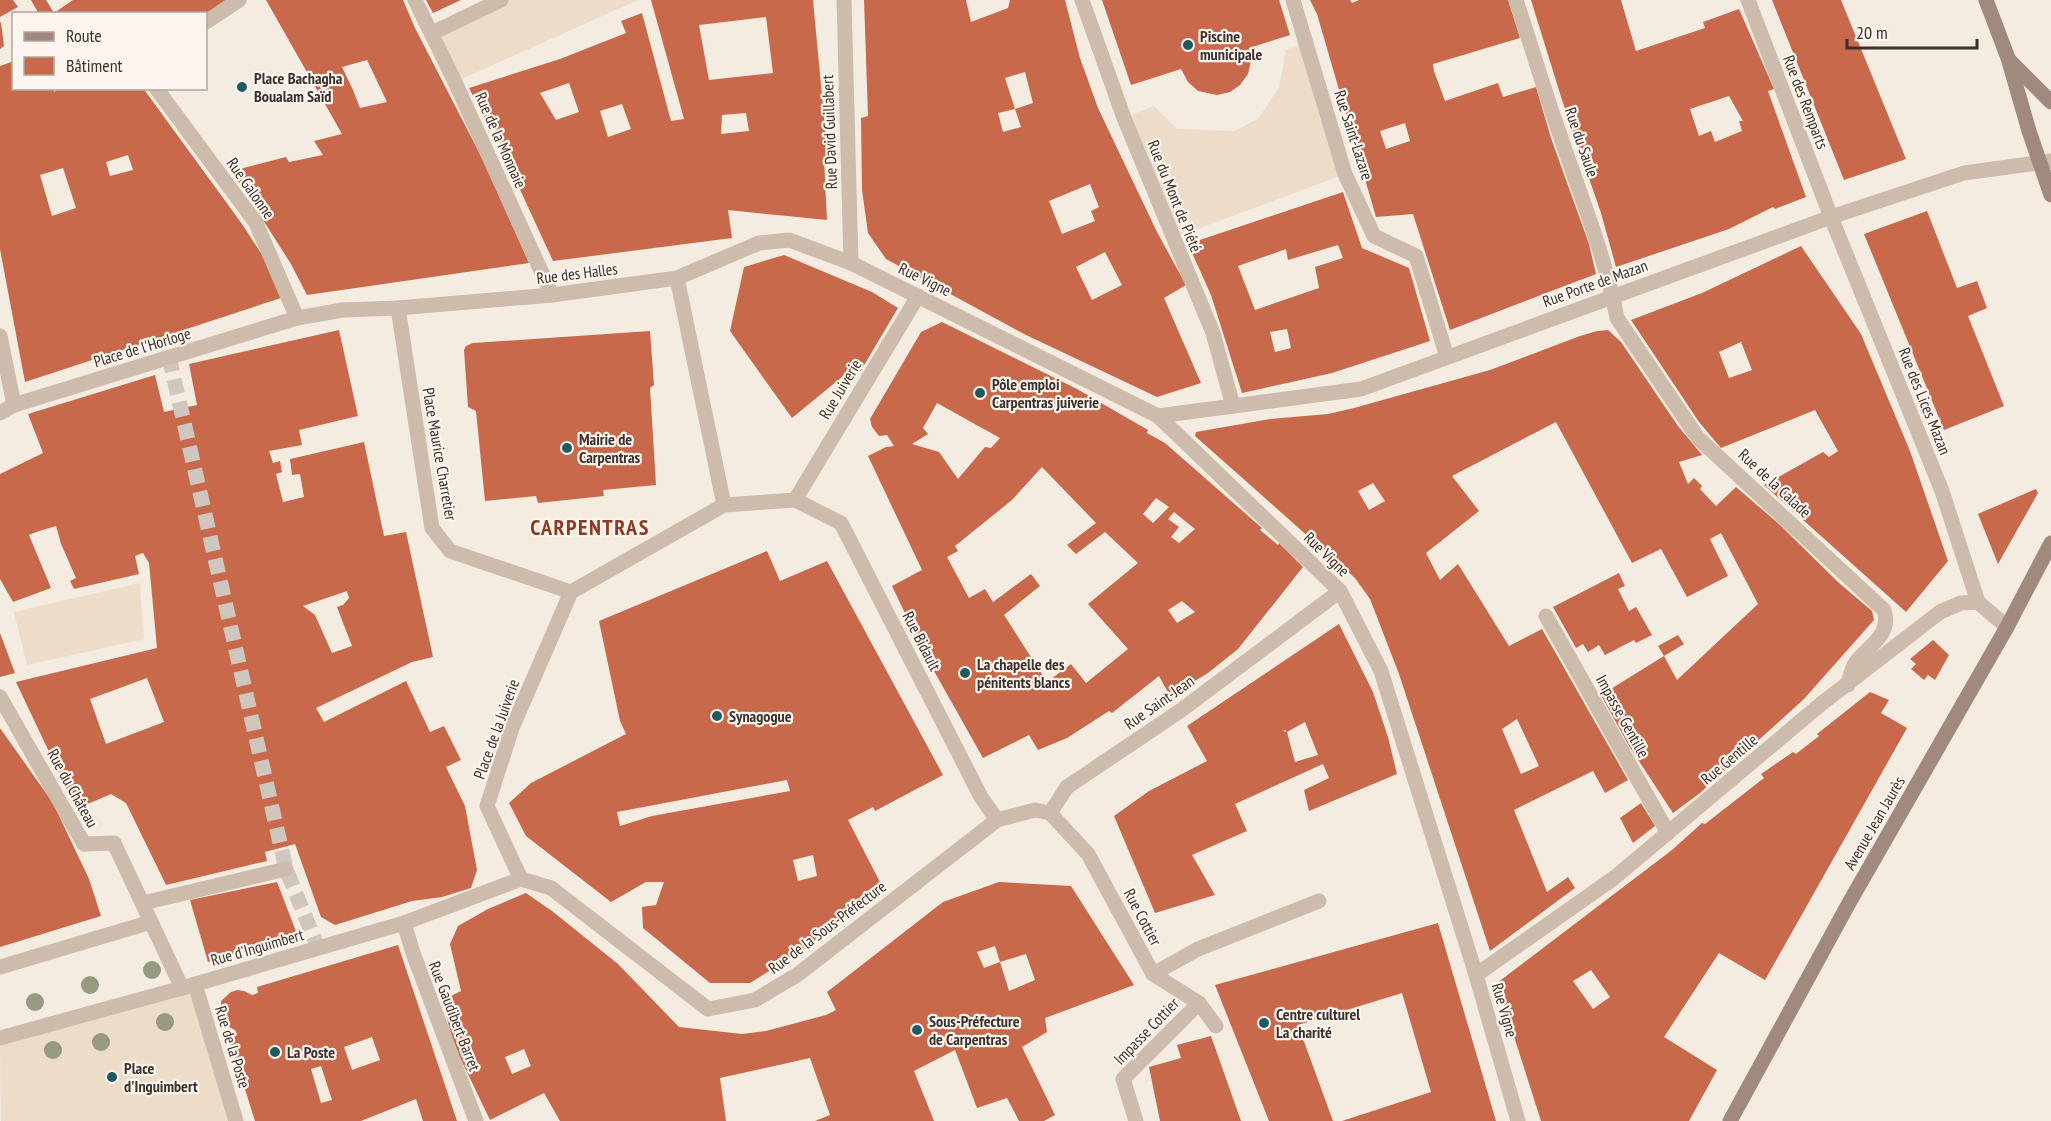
<svg xmlns="http://www.w3.org/2000/svg" width="2051" height="1121" font-family="'PT Sans Narrow',sans-serif">
  <rect width="100%" height="100%" fill="#f4ebe1"/>
  <g fill="#ecdcc8">
    <path d="M 501,0 L 638,0 L 455,82 L 432,33 Z"/>
    <path d="M 1306,44 L 1345,174 L 1173,238 L 1124,118 L 1154,106 L 1177,129 L 1234,131 L 1258,119 L 1279,88 L 1286,50 Z"/>
    <path d="M 140,583 L 144,639 L 27,665 L 14,612 Z"/>
    <path d="M 195,984 L 237,1121 L 1,1121 L 0,1038 Z"/>
  </g>
  <g fill="#c8694b" fill-rule="evenodd">
    <path d="M 0,0 L 13,0 L 18,7 L 0,17 Z"/>
    <path d="M 31,0 L 46,0 L 54,13 L 73,0 L 234,0 L 206,14 L 39,14 Z"/>
    <path d="M 266,0 L 403,0 L 415,28 L 482,158 L 529,263 L 307,295 L 291,264 L 232,171 L 286,157 L 289,162 L 323,155 L 314,141 L 342,134 ZM 367,60 L 387,102 L 360,108 L 353,90 L 342,67 Z"/>
    <path d="M 426,0 L 461,0 L 433,13 Z"/>
    <path d="M 651,0 L 813,0 L 828,159 L 824,159 L 827,220 L 728,210 L 732,238 L 553,261 L 511,170 L 491,120 L 486,121 L 469,88 L 560,59 L 626,33 L 621,21 L 642,13 L 671,121 L 684,119 ZM 766,17 L 773,73 L 709,80 L 699,25 ZM 569,83 L 579,112 L 556,120 L 540,93 ZM 622,104 L 631,129 L 608,137 L 600,111 ZM 746,113 L 749,131 L 721,134 L 722,115 Z"/>
    <path d="M 864,0 L 966,0 L 971,22 L 1008,8 L 1010,0 L 1065,0 L 1080,58 L 1098,108 L 1157,232 L 1186,285 L 1164,298 L 1201,383 L 1157,397 L 1024,334 L 886,259 L 868,233 L 862,190 L 861,118 L 868,116 ZM 1025,72 L 1033,103 L 1015,109 L 1005,78 ZM 1015,109 L 1021,127 L 1003,132 L 998,113 ZM 1090,184 L 1099,207 L 1091,211 L 1095,221 L 1062,234 L 1049,201 ZM 1105,252 L 1122,285 L 1092,300 L 1076,267 Z"/>
    <path d="M 1102,0 L 1279,0 L 1290,35 L 1249,48 L 1251,61 L 1248,74 L 1240,85 L 1230,92 L 1217,95 L 1198,91 L 1188,82 L 1181,69 L 1131,85 Z"/>
    <path d="M 1310,0 L 1350,0 L 1352,3 L 1359,0 L 1508,0 L 1520,38 L 1433,64 L 1434,71 L 1445,101 L 1498,83 L 1503,97 L 1536,87 L 1551,138 L 1589,244 L 1596,274 L 1450,330 L 1413,214 L 1376,217 L 1317,14 ZM 1405,123 L 1410,141 L 1386,149 L 1380,131 Z"/>
    <path d="M 1531,0 L 1621,0 L 1636,51 L 1705,28 L 1703,22 L 1739,9 L 1774,89 L 1768,91 L 1806,197 L 1775,209 L 1773,207 L 1729,229 L 1616,267 L 1601,213 L 1562,100 ZM 1729,96 L 1743,121 L 1739,121 L 1742,131 L 1715,142 L 1711,131 L 1699,136 L 1690,109 Z"/>
    <path d="M 1772,0 L 1841,0 L 1906,159 L 1844,180 Z"/>
    <path d="M 1,22 L 4,46 L 0,49 L 0,23 Z"/>
    <path d="M 14,61 L 14,88 L 53,88 L 54,92 L 59,88 L 143,88 L 242,224 L 272,270 L 284,297 L 25,382 L 0,249 L 0,66 ZM 128,155 L 133,170 L 110,176 L 106,162 ZM 63,168 L 76,208 L 52,216 L 40,175 Z"/>
    <path d="M 1343,192 L 1362,248 L 1409,268 L 1430,341 L 1332,373 L 1242,393 L 1211,295 L 1188,244 ZM 1338,245 L 1343,258 L 1315,267 L 1319,288 L 1255,310 L 1238,266 L 1286,249 L 1288,260 ZM 1287,329 L 1291,348 L 1275,352 L 1270,332 Z"/>
    <path d="M 1927,211 L 1957,288 L 1977,281 L 1987,308 L 1968,316 L 2004,406 L 1944,430 L 1864,234 Z"/>
    <path d="M 1801,246 L 1861,334 L 1910,451 L 1948,561 L 1906,612 L 1764,485 L 1823,452 L 1829,457 L 1838,451 L 1815,410 L 1721,448 L 1699,422 L 1631,320 L 1702,293 ZM 1741,342 L 1752,370 L 1729,378 L 1719,352 Z"/>
    <path d="M 784,255 L 872,292 L 898,308 L 860,372 L 848,372 L 792,418 L 730,331 L 744,267 Z"/>
    <path d="M 942,322 L 1077,389 L 1148,430 L 1147,433 L 1165,443 L 1262,528 L 1260,530 L 1278,545 L 1279,543 L 1303,567 L 1238,649 L 1208,673 L 1170,696 L 1159,676 L 1112,713 L 1109,711 L 1067,738 L 1038,750 L 1029,735 L 983,758 L 925,655 L 892,586 L 922,570 L 868,456 L 886,447 L 894,446 L 887,435 L 879,436 L 872,427 L 870,419 L 921,332 ZM 937,403 L 1000,438 L 991,448 L 985,447 L 958,479 L 939,452 L 912,444 L 928,434 L 923,428 ZM 1042,467 L 1096,523 L 1067,545 L 1076,554 L 1105,532 L 1138,563 L 1088,604 L 1128,649 L 1086,683 L 1071,664 L 1047,682 L 1004,615 L 1040,586 L 1031,574 L 993,602 L 985,589 L 969,598 L 947,557 L 958,551 L 955,546 L 1012,500 ZM 1156,498 L 1169,507 L 1153,523 L 1143,514 ZM 1174,512 L 1195,529 L 1179,543 L 1171,537 L 1179,527 L 1168,519 ZM 1182,601 L 1195,612 L 1177,623 L 1168,610 Z"/>
    <path d="M 339,330 L 358,416 L 299,430 L 302,445 L 269,451 L 273,463 L 280,461 L 282,472 L 276,474 L 283,502 L 304,497 L 300,474 L 292,475 L 290,459 L 364,442 L 384,536 L 406,532 L 433,657 L 412,662 L 316,708 L 324,722 L 406,681 L 430,732 L 444,726 L 461,760 L 446,767 L 465,806 L 477,870 L 471,888 L 442,897 L 412,901 L 335,925 L 321,917 L 295,844 L 265,852 L 267,861 L 166,885 L 126,803 L 111,794 L 76,809 L 16,682 L 157,648 L 149,563 L 143,553 L 135,556 L 139,574 L 74,589 L 70,581 L 76,578 L 61,544 L 56,526 L 39,531 L 29,535 L 51,588 L 13,602 L 0,579 L 0,474 L 43,453 L 28,414 L 155,375 L 164,412 L 197,405 L 189,364 ZM 347,591 L 349,598 L 343,605 L 337,607 L 352,646 L 332,653 L 315,615 L 303,606 ZM 147,678 L 164,722 L 106,744 L 90,699 Z"/>
    <path d="M 1608,330 L 1621,342 L 1678,426 L 1702,455 L 1679,462 L 1688,484 L 1694,478 L 1702,486 L 1700,489 L 1716,506 L 1736,487 L 1779,524 L 1839,583 L 1872,611 L 1874,620 L 1804,699 L 1700,793 L 1673,813 L 1629,746 L 1601,695 L 1664,656 L 1677,680 L 1758,604 L 1721,533 L 1710,539 L 1728,576 L 1687,597 L 1661,549 L 1632,563 L 1556,422 L 1452,476 L 1479,511 L 1426,553 L 1440,580 L 1458,564 L 1509,646 L 1542,629 L 1628,780 L 1605,793 L 1593,771 L 1514,810 L 1547,892 L 1568,877 L 1575,888 L 1490,951 L 1399,674 L 1370,599 L 1355,578 L 1195,436 L 1196,432 L 1270,419 L 1328,414 L 1354,408 L 1490,370 L 1580,336 L 1597,331 ZM 1373,483 L 1385,501 L 1369,510 L 1358,491 ZM 1517,719 L 1539,766 L 1521,774 L 1502,729 Z"/>
    <path d="M 650,331 L 654,385 L 650,388 L 656,485 L 603,490 L 604,496 L 538,503 L 536,496 L 485,501 L 476,411 L 468,407 L 464,350 L 466,346 L 473,343 Z"/>
    <path d="M 2036,489 L 2038,493 L 1998,564 L 1978,514 Z"/>
    <path d="M 767,551 L 780,581 L 827,561 L 943,775 L 875,811 L 873,807 L 848,820 L 883,888 L 803,950 L 750,983 L 710,983 L 643,928 L 642,907 L 656,905 L 664,882 L 646,882 L 611,902 L 526,836 L 509,803 L 531,783 L 626,734 L 620,721 L 599,621 ZM 787,780 L 790,791 L 652,816 L 620,826 L 617,812 ZM 813,855 L 817,876 L 798,881 L 793,860 Z"/>
    <path d="M 1619,573 L 1625,586 L 1618,589 L 1629,611 L 1636,607 L 1652,635 L 1636,643 L 1634,640 L 1605,655 L 1599,645 L 1588,652 L 1583,644 L 1576,648 L 1553,607 Z"/>
    <path d="M 1339,624 L 1373,692 L 1388,737 L 1397,774 L 1309,811 L 1304,790 L 1329,778 L 1323,764 L 1235,804 L 1247,831 L 1192,855 L 1215,895 L 1155,913 L 1114,816 L 1149,791 L 1207,761 L 1187,726 ZM 1305,722 L 1318,755 L 1295,762 L 1287,732 L 1283,731 L 1285,730 L 1287,732 Z"/>
    <path d="M 0,633 L 15,673 L 0,677 Z"/>
    <path d="M 1678,635 L 1684,644 L 1664,656 L 1658,646 Z"/>
    <path d="M 1933,640 L 1949,655 L 1935,680 L 1928,675 L 1924,680 L 1911,669 L 1916,664 L 1910,659 Z"/>
    <path d="M 1870,692 L 1889,700 L 1881,713 L 1907,728 L 1765,980 L 1719,953 L 1664,1037 L 1717,1070 L 1689,1121 L 1541,1121 L 1497,983 L 1672,850 L 1702,823 L 1705,824 L 1764,778 L 1761,774 L 1793,752 L 1796,754 L 1819,736 L 1817,734 ZM 1591,970 L 1610,997 L 1593,1009 L 1573,981 Z"/>
    <path d="M 0,728 L 53,803 L 89,879 L 101,916 L 0,947 Z"/>
    <path d="M 1641,803 L 1655,826 L 1633,843 L 1620,818 Z"/>
    <path d="M 277,882 L 297,934 L 208,962 L 190,900 Z"/>
    <path d="M 999,882 L 1071,886 L 1134,985 L 1045,1018 L 1047,1032 L 1022,1047 L 1055,1115 L 1044,1121 L 1019,1121 L 1007,1098 L 977,1108 L 955,1050 L 914,1071 L 934,1121 L 815,1121 L 830,1115 L 810,1058 L 720,1078 L 726,1121 L 560,1121 L 544,1093 L 490,1120 L 454,1045 L 442,1000 L 461,991 L 450,944 L 458,926 L 488,909 L 526,893 L 552,911 L 618,964 L 679,1027 L 742,1034 L 766,1031 L 826,1015 L 836,1010 L 827,992 L 943,902 ZM 995,946 L 1000,962 L 1026,954 L 1035,980 L 1009,991 L 1000,962 L 984,968 L 977,952 ZM 524,1049 L 531,1066 L 512,1074 L 505,1057 Z"/>
    <path d="M 1438,923 L 1496,1121 L 1342,1121 L 1431,1092 L 1402,993 L 1298,1025 L 1333,1121 L 1269,1121 L 1215,985 Z"/>
    <path d="M 398,945 L 457,1121 L 423,1121 L 416,1099 L 361,1121 L 255,1121 L 229,1038 L 236,1036 L 235,1030 L 227,1026 L 220,1015 L 221,1001 L 231,992 L 237,990 L 244,991 L 252,995 L 258,993 L 257,987 ZM 372,1037 L 380,1060 L 352,1070 L 344,1047 ZM 321,1066 L 332,1100 L 321,1103 L 311,1069 Z"/>
    <path d="M 1211,1036 L 1241,1121 L 1160,1121 L 1149,1067 L 1181,1058 L 1177,1045 Z"/>
  </g>
  <g fill="none" stroke-linecap="round" stroke-linejoin="round">
    <path stroke="#cfc6bd" stroke-width="15" stroke-dasharray="15 8" stroke-linecap="butt" d="M 169,357 L 286,869 L 318,948"/>
    <path stroke="#cdbbac" stroke-width="15" d="M 1153,974 L 1198,949 L 1319,901"/>
    <g stroke="#cdbbac" stroke-width="15">
      <path d="M 0,697 L 84,844"/>
      <path d="M 143,903 L 286,869"/>
      <path d="M 0,1038 L 182,988"/>
    </g>
    <g stroke="#cdbbac" stroke-width="15">
      <path d="M 415,0 L 455,82 L 552,295"/>
      <path d="M 844,0 L 851,263"/>
      <path d="M 1082,0 L 1124,118 L 1213,333 L 1233,406"/>
      <path d="M 1293,0 L 1345,174 L 1374,236 L 1416,256 L 1447,357"/>
      <path d="M 1516,0 C 1531,45 1544,90 1560,135 C 1580,195 1605,255 1617,318 L 1698,438 L 1884,610 C 1892,635 1869,645 1856,662 C 1851,668 1850,678 1848,685"/>
      <path d="M 1748,0 L 1831,217 L 1942,491 L 1978,602"/>
      <path d="M 206,22 L 239,0"/>
      <path d="M 432,33 L 501,0"/>
      <path d="M 156,88 L 256,223 L 297,318"/>
      <path d="M 677,278 L 724,505"/>
      <path d="M 398,308 L 432,528 L 450,551 L 571,592 L 724,505 L 795,500 L 841,523 L 981,797 L 997,820"/>
      <path d="M 0,336 L 14,405"/>
      <path d="M 0,413 L 14,405 L 297,318 L 343,310 L 398,308 L 552,295 L 677,278 L 759,243 L 789,240 L 851,263 L 1158,416 L 1340,591 L 1381,671 L 1476,975 L 1518,1121"/>
      <path d="M 1158,416 L 1361,389 L 1831,217 L 1964,173 L 2051,161"/>
      <path d="M 795,500 L 918,296"/>
      <path d="M 1546,616 L 1668,833"/>
      <path d="M 1050,813 L 1088,854 L 1153,974 L 1199,1003 L 1216,1026"/>
      <path d="M 84,844 L 114,843 L 182,988 L 404,923 L 521,879"/>
      <path d="M 521,879 L 551,888 L 708,1009 L 755,1000 L 797,975 L 997,820 L 1035,810 L 1050,813 L 1067,787 L 1180,711 L 1340,591"/>
      <path d="M 521,879 L 487,806 L 512,728 L 571,592"/>
      <path d="M 404,923 L 413,953 L 476,1121"/>
      <path d="M 0,967 L 151,922"/>
      <path d="M 1476,975 L 1614,878 L 1821,704 L 1940,612 L 1961,603 L 1978,602 L 2007,627"/>
      <path d="M 195,984 L 236,1121"/>
      <path d="M 1136,1121 L 1123,1079 L 1199,1003"/>
    </g>
    <g stroke="#a18a7d" stroke-width="15">
      <path d="M 1986,0 L 2008,58 L 2029,131 L 2051,195"/>
      <path d="M 2010,61 L 2051,102"/>
      <path d="M 1730,1121 L 1849,903 L 2007,627 L 2051,543"/>
    </g>
  </g>
  <g fill="#969b7f">
    <circle cx="152" cy="970" r="9"/>
    <circle cx="90" cy="985" r="9"/>
    <circle cx="35" cy="1002" r="9"/>
    <circle cx="165" cy="1022" r="9"/>
    <circle cx="101" cy="1042" r="9"/>
    <circle cx="53" cy="1050" r="9"/>
  </g>
  <g fill="#1f5a5e" stroke="#fbf5ee" stroke-width="2">
    <circle cx="1188" cy="45" r="6"/>
    <circle cx="242" cy="87" r="6"/>
    <circle cx="980" cy="393" r="6"/>
    <circle cx="567" cy="448" r="6"/>
    <circle cx="965" cy="673" r="6"/>
    <circle cx="717" cy="716" r="6"/>
    <circle cx="1264" cy="1023" r="6"/>
    <circle cx="917" cy="1030" r="6"/>
    <circle cx="275" cy="1052" r="6"/>
    <circle cx="112" cy="1077" r="6"/>
  </g>
  <g text-anchor="middle" stroke-width="4.5" stroke-linejoin="round" paint-order="stroke">
    <g font-size="16" font-weight="bold" fill="#3b302b" stroke="#fbf5ee" text-anchor="start">
      <text x="1200" y="42">Piscine<tspan x="1200" dy="18">municipale</tspan></text>
      <text x="254" y="84">Place Bachagha<tspan x="254" dy="18">Boualam Saïd</tspan></text>
      <text x="992" y="390">Pôle emploi<tspan x="992" dy="18">Carpentras juiverie</tspan></text>
      <text x="579" y="445">Mairie de<tspan x="579" dy="18">Carpentras</tspan></text>
      <text x="977" y="670">La chapelle des<tspan x="977" dy="18">pénitents blancs</tspan></text>
      <text x="729" y="722">Synagogue</text>
      <text x="1276" y="1020">Centre culturel<tspan x="1276" dy="18">La charité</tspan></text>
      <text x="929" y="1027">Sous-Préfecture<tspan x="929" dy="18">de Carpentras</tspan></text>
      <text x="287" y="1058">La Poste</text>
      <text x="124" y="1074">Place<tspan x="124" dy="18">d'Inguimbert</tspan></text>
    </g>
    <g font-size="16" fill="#3b302b" stroke="#fbf5ee">
      <text transform="translate(1806 102) rotate(69)" y="6">Rue des Remparts</text>
      <text transform="translate(829 132) rotate(-92)" y="6">Rue David Guillabert</text>
      <text transform="translate(1354 135) rotate(72)" y="6">Rue Saint-Lazare</text>
      <text transform="translate(501 140) rotate(66)" y="6">Rue de la Monnaie</text>
      <text transform="translate(1582 142) rotate(71)" y="6">Rue du Saule</text>
      <text transform="translate(251 188) rotate(55)" y="6">Rue Galonne</text>
      <text transform="translate(1175 196) rotate(68)" y="6">Rue du Mont de Piété</text>
      <text transform="translate(577 273) rotate(-7)" y="6">Rue des Halles</text>
      <text transform="translate(925 279) rotate(26)" y="6">Rue Vigne</text>
      <text transform="translate(1595 283) rotate(-20)" y="6">Rue Porte de Mazan</text>
      <text transform="translate(142 347) rotate(-17)" y="6">Place de l'Horloge</text>
      <text transform="translate(840 389) rotate(-59)" y="6">Rue Juiverie</text>
      <text transform="translate(1925 401) rotate(68)" y="6">Rue des Lices Mazan</text>
      <text transform="translate(440 454) rotate(80)" y="6">Place Maurice Charretier</text>
      <text transform="translate(1775 483) rotate(43)" y="6">Rue de la Calade</text>
      <text transform="translate(1327 554) rotate(44)" y="6">Rue Vigne</text>
      <text transform="translate(922 641) rotate(63)" y="6">Rue Bidault</text>
      <text transform="translate(1159 702) rotate(-35)" y="6">Rue Saint-Jean</text>
      <text transform="translate(1623 716) rotate(61)" y="6">Impasse Gentille</text>
      <text transform="translate(496 729) rotate(-70)" y="6">Place de la Juiverie</text>
      <text transform="translate(1729 759) rotate(-40)" y="6">Rue Gentille</text>
      <text transform="translate(73 788) rotate(61)" y="6">Rue du Château</text>
      <text transform="translate(1874 823) rotate(-60)" y="6">Avenue Jean Jaurès</text>
      <text transform="translate(1143 917) rotate(62)" y="6">Rue Cottier</text>
      <text transform="translate(827 927) rotate(-37)" y="6">Rue de la Sous-Préfecture</text>
      <text transform="translate(257 947) rotate(-16)" y="6">Rue d'Inguimbert</text>
      <text transform="translate(1505 1010) rotate(74)" y="6">Rue Vigne</text>
      <text transform="translate(455 1016) rotate(69)" y="6">Rue Gaudibert Barret</text>
      <text transform="translate(1146 1031) rotate(-46)" y="6">Impasse Cottier</text>
      <text transform="translate(233 1047) rotate(73)" y="6">Rue de la Poste</text>
    </g>
    <g font-size="22" font-weight="bold" letter-spacing="1.5" fill="#8c3b22" stroke="#fbf5ee">
      <text x="590" y="535">CARPENTRAS</text>
    </g>
  </g>
  <rect x="12" y="12" width="195" height="78" fill="#fbf5ee" stroke="#aea6a0" stroke-width="1.5"/>
  <rect x="24" y="32" width="30" height="9" fill="#a18a7d" stroke="#aea6a0" stroke-width="1.5"/>
  <text x="66" y="42" font-size="18" fill="#3b302b">Route</text>
  <rect x="24" y="57" width="30" height="18" fill="#c8694b" stroke="#aea6a0" stroke-width="1.5"/>
  <text x="66" y="72" font-size="18" fill="#3b302b">Bâtiment</text>
  <path d="M1847 39v9h130v-9" fill="none" stroke="#3b302b" stroke-width="3"/>
  <text x="1856" y="39" font-size="18" fill="#3b302b" stroke="#fbf5ee" stroke-width="4.5" paint-order="stroke">20 m</text>
</svg>
